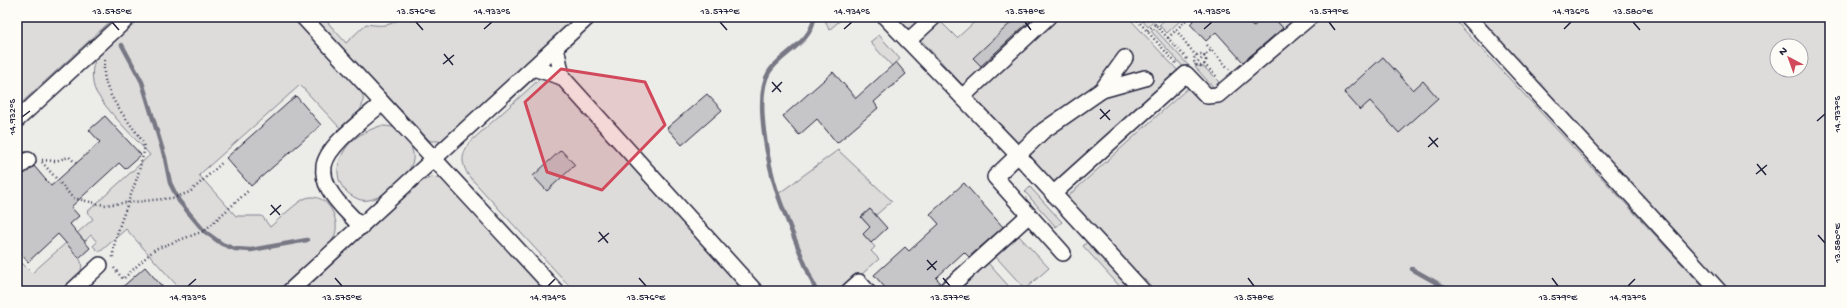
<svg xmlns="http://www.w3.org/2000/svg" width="1847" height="308" font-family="'Gochi Hand',sans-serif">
  <rect width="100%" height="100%" fill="#fdfcf7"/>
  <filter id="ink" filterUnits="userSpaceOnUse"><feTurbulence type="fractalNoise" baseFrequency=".025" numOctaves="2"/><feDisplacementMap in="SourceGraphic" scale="8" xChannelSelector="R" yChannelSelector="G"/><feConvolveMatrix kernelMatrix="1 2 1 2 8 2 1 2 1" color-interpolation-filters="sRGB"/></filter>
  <g filter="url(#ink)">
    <path fill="#ecece9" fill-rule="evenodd" d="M 17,17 L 1830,17 L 1830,291 L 17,291 ZM 1777,46 L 1801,46 L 1801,70 L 1777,70 Z"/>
    <g fill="#dddcdb" stroke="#807f8b" fill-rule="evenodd">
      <path d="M 17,17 L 115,17 L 17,107 Z"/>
      <path d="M 140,17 L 295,17 L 361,87 C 368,108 357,117 340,128 L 300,85 L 199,175 L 236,216 L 262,216 L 270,227 C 277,221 299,200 306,198 C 327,191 342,221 334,237 C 326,254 294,278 279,291 L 182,291 L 126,229 L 101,251 L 98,251 L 93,246 L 97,242 L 91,235 L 85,241 L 81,237 L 70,247 C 77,255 84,260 81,271 L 59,291 L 17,291 L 17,258 L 32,273 L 93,219 L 87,212 L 150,155 C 134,137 107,111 96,92 C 91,83 91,65 97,57 C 108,43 127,29 140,17 Z"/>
      <path d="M 313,17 L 323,17 L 346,43 L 366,24 C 380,26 391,27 401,17 L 581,17 L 444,141 L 430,141 Z"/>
      <path d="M 824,17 L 844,17 L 829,30 Z"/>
      <path d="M 897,17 L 923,17 L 909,30 Z"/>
      <path d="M 980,17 L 1128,17 L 1180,73 L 1054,187 L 968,97 L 971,94 L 920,39 L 940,21 L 957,38 Z"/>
      <path d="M 1139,17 L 1158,17 L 1148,27 Z"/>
      <path d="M 1168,17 L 1184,17 L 1167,33 L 1159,25 Z"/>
      <path d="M 1273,17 L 1452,17 L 1707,291 L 1154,291 L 1067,197 L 1189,87 L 1203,102 L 1284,29 Z"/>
      <path d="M 1468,17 L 1830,17 L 1830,291 L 1719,291 ZM 1777,46 L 1801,46 L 1801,70 L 1777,70 Z"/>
      <path d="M 1154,28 L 1190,67 L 1186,70 L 1151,31 Z"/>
      <path d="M 879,35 L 900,59 L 892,66 L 870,42 Z"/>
      <path d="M 1197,66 L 1204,67 L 1219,82 L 1214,88 L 1195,67 Z"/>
      <path d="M 543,76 L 558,81 L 625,141 L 764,291 L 574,291 L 468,175 C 461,162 461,155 470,142 Z"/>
      <path d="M 380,126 C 384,126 391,126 395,128 C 401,130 407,137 409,143 C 412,148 414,154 413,160 C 410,178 375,207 358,199 C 332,188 333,161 351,142 C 359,134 369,130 380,126 Z"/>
      <path d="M 838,150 L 892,201 L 876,215 L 870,209 L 861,217 L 870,227 L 863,234 L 875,247 L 871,251 L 879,259 L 843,291 L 816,291 L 778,194 Z"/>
      <path d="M 432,177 L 442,179 L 452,187 L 547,291 L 303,291 L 422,181 Z"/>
      <path d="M 1030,187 L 1062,222 L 1056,227 L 1025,192 Z"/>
      <path d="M 1019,236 L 1049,268 L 1025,289 L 996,257 Z"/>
      <path d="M 1090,239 L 1133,286 L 1128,291 L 1124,291 L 1083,246 Z"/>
      <path d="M 988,263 L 1013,291 L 957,291 Z"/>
    </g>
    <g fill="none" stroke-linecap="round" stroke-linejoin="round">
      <g stroke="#787885" stroke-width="4.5">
        <path d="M 97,17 L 98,18"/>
        <path d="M 814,17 C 812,43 781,53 769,72 C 753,97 769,168 778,195 C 789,227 803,259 816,291"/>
        <path d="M 122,45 L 142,82 L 165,158 L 170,183 L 179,201 L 204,231 L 222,244 L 235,249 L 251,250 L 307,240"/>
        <path d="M 1412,269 L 1451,291"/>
      </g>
    </g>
    <g fill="#c6c6c8" stroke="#22223b">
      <path d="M 1017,17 L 1034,17 L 981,66 L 973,58 Z"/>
      <path d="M 1197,17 L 1244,17 L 1253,27 L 1264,17 L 1273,17 L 1283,28 L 1243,62 L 1216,32 L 1206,41 L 1190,24 Z"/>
      <path d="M 1383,57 L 1413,90 L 1423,81 L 1438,98 L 1399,133 L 1370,101 L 1360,110 L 1344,92 Z"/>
      <path d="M 896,62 L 906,74 L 874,102 L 878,108 L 837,143 L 817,119 L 799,135 L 783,116 L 833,72 L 856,98 Z"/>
      <path d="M 707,94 L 722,110 L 682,145 L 667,128 Z"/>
      <path d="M 296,96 L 321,125 L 251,186 L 226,158 Z"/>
      <path d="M 105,116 L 141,155 L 125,169 L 119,163 L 71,207 L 79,216 L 70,224 L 90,248 L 79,258 L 58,234 L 28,262 L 17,249 L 17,172 L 23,174 L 34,166 L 51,186 L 100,142 L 89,130 Z"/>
      <path d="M 561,150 L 575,165 L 547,191 L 533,176 Z"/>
      <path d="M 964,183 L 1003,227 L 969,257 L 964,252 L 936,278 L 940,282 L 930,291 L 888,291 L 874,275 L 905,247 L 909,251 L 939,224 L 930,214 Z"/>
      <path d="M 870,209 L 887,228 L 871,243 L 863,234 L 870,227 L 861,217 Z"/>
      <path d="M 145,267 L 166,291 L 118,291 Z"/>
    </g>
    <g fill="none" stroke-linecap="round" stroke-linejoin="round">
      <defs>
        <g id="minor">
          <path d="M 303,17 L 556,291"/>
          <path d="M 885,17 L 1018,155 L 1043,131 L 1102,90 L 1145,78"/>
          <path d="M 1468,17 L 1719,291"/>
          <path d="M 908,41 L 934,17"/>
          <path d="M 556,47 L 562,77"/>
          <path d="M 533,68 L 562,77 L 755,291"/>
          <path d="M 1102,90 L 1125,58"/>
          <path d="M 962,97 L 1048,17"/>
          <path d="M 17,120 L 129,17"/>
          <path d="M 17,162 L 22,165 L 28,160"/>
          <path d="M 1053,194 L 1186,74 L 1207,96 L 1218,95 L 1310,17"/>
          <path d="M 1029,215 L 995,177 L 1018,155 L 1143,291"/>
          <path d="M 361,227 C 351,215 336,203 329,189 C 325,182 323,174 324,166 C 327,145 367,117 382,103"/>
          <path d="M 72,291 L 100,265"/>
          <path d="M 290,291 L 588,17"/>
          <path d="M 849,291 L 859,282 L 867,291"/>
          <path d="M 945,291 L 1029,215 L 1063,253"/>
        </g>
      </defs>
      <use href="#minor" stroke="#22223b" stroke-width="18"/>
      <g stroke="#22223b" stroke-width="2.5" stroke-dasharray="1 3" stroke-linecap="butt">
        <path d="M 1135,17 L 1147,31"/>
        <path d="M 1155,24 L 1162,17"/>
        <path d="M 1176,30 L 1196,56"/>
        <path d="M 1168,38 L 1189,17"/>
        <path d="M 1207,45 L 1229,69"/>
        <circle cx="1200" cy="60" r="6"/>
        <path d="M 105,60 C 99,86 119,109 133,128 C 137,133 143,141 144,147 C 145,151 142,158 141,162 C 136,190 112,233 113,259"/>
        <path d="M 1176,63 L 1147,31 L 1155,24 L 1188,60"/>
        <path d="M 1204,64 L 1218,78"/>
        <path d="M 1195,65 L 1211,50"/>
        <path d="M 42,160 L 55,161 L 69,157 L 76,163"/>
        <path d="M 42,162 L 73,198 L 104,205 L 173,198 L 190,192 L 223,162"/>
        <path d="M 114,268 L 123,279 L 155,249 L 204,231 L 248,191"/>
      </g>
      <use href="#minor" stroke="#fdfcf7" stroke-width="15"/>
    </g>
  </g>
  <path fill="#d1495b" fill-opacity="0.2" stroke="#d1495b" stroke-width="3" stroke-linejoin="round" d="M 561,69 L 645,82 L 665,125 L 602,190 L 547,172 L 525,102 Z"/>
  <path fill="none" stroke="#22223b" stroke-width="1.5" d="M 112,22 L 119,30M 416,22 L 423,30M 720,22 L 727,30M 1025,22 L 1031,30M 1329,22 L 1335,30M 1633,22 L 1640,30M 484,29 L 492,22M 844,29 L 852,22M 1204,29 L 1212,22M 1564,29 L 1571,22M 444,54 L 453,65M 443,64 L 454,55M 772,82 L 781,92M 772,92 L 782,82M 1100,109 L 1110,120M 22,117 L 30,111M 1100,119 L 1110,110M 1817,121 L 1825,114M 1429,137 L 1438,147M 1428,147 L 1438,138M 1757,164 L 1766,175M 1756,174 L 1767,165M 271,205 L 280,215M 270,215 L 281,205M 599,232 L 608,243M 1818,235 L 1825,243M 598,242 L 609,233M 927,260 L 936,270M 927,270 L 937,261M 335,278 L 342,286M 639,278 L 646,286M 943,278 L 950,286M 1248,278 L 1254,286M 1552,278 L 1558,286M 188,286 L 196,279M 548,286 L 555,279M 1628,286 L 1635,279"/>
  <rect width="1847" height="308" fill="none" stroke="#fdfcf7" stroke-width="44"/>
  <g transform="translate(1789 58) rotate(319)"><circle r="19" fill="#fdfcf7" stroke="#a5a5ac"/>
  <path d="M0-3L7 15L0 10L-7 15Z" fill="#d1495b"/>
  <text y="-6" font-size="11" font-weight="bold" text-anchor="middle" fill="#22223b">N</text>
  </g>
  <rect x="22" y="22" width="1803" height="264" fill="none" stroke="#22223b" stroke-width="1.5"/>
  <g font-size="10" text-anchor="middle" fill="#22223b">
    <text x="112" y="14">13.575°E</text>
    <text x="416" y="14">13.576°E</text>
    <text x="492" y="14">14.933°S</text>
    <text x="720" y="14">13.577°E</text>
    <text x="852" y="14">14.934°S</text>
    <text x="1025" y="14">13.578°E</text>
    <text x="1212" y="14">14.935°S</text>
    <text x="1329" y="14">13.579°E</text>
    <text x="1571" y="14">14.936°S</text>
    <text x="1633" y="14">13.580°E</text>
    <text transform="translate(1836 114) rotate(-90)" y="4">14.937°S</text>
    <text transform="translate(11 117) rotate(-90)" y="4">14.932°S</text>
    <text transform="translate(1836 243) rotate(-90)" y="4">13.580°E</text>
    <text x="188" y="300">14.933°S</text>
    <text x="342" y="300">13.575°E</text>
    <text x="548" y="300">14.934°S</text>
    <text x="646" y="300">13.576°E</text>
    <text x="950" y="300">13.577°E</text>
    <text x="1254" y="300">13.578°E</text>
    <text x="1558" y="300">13.579°E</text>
    <text x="1628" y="300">14.937°S</text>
  </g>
</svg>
